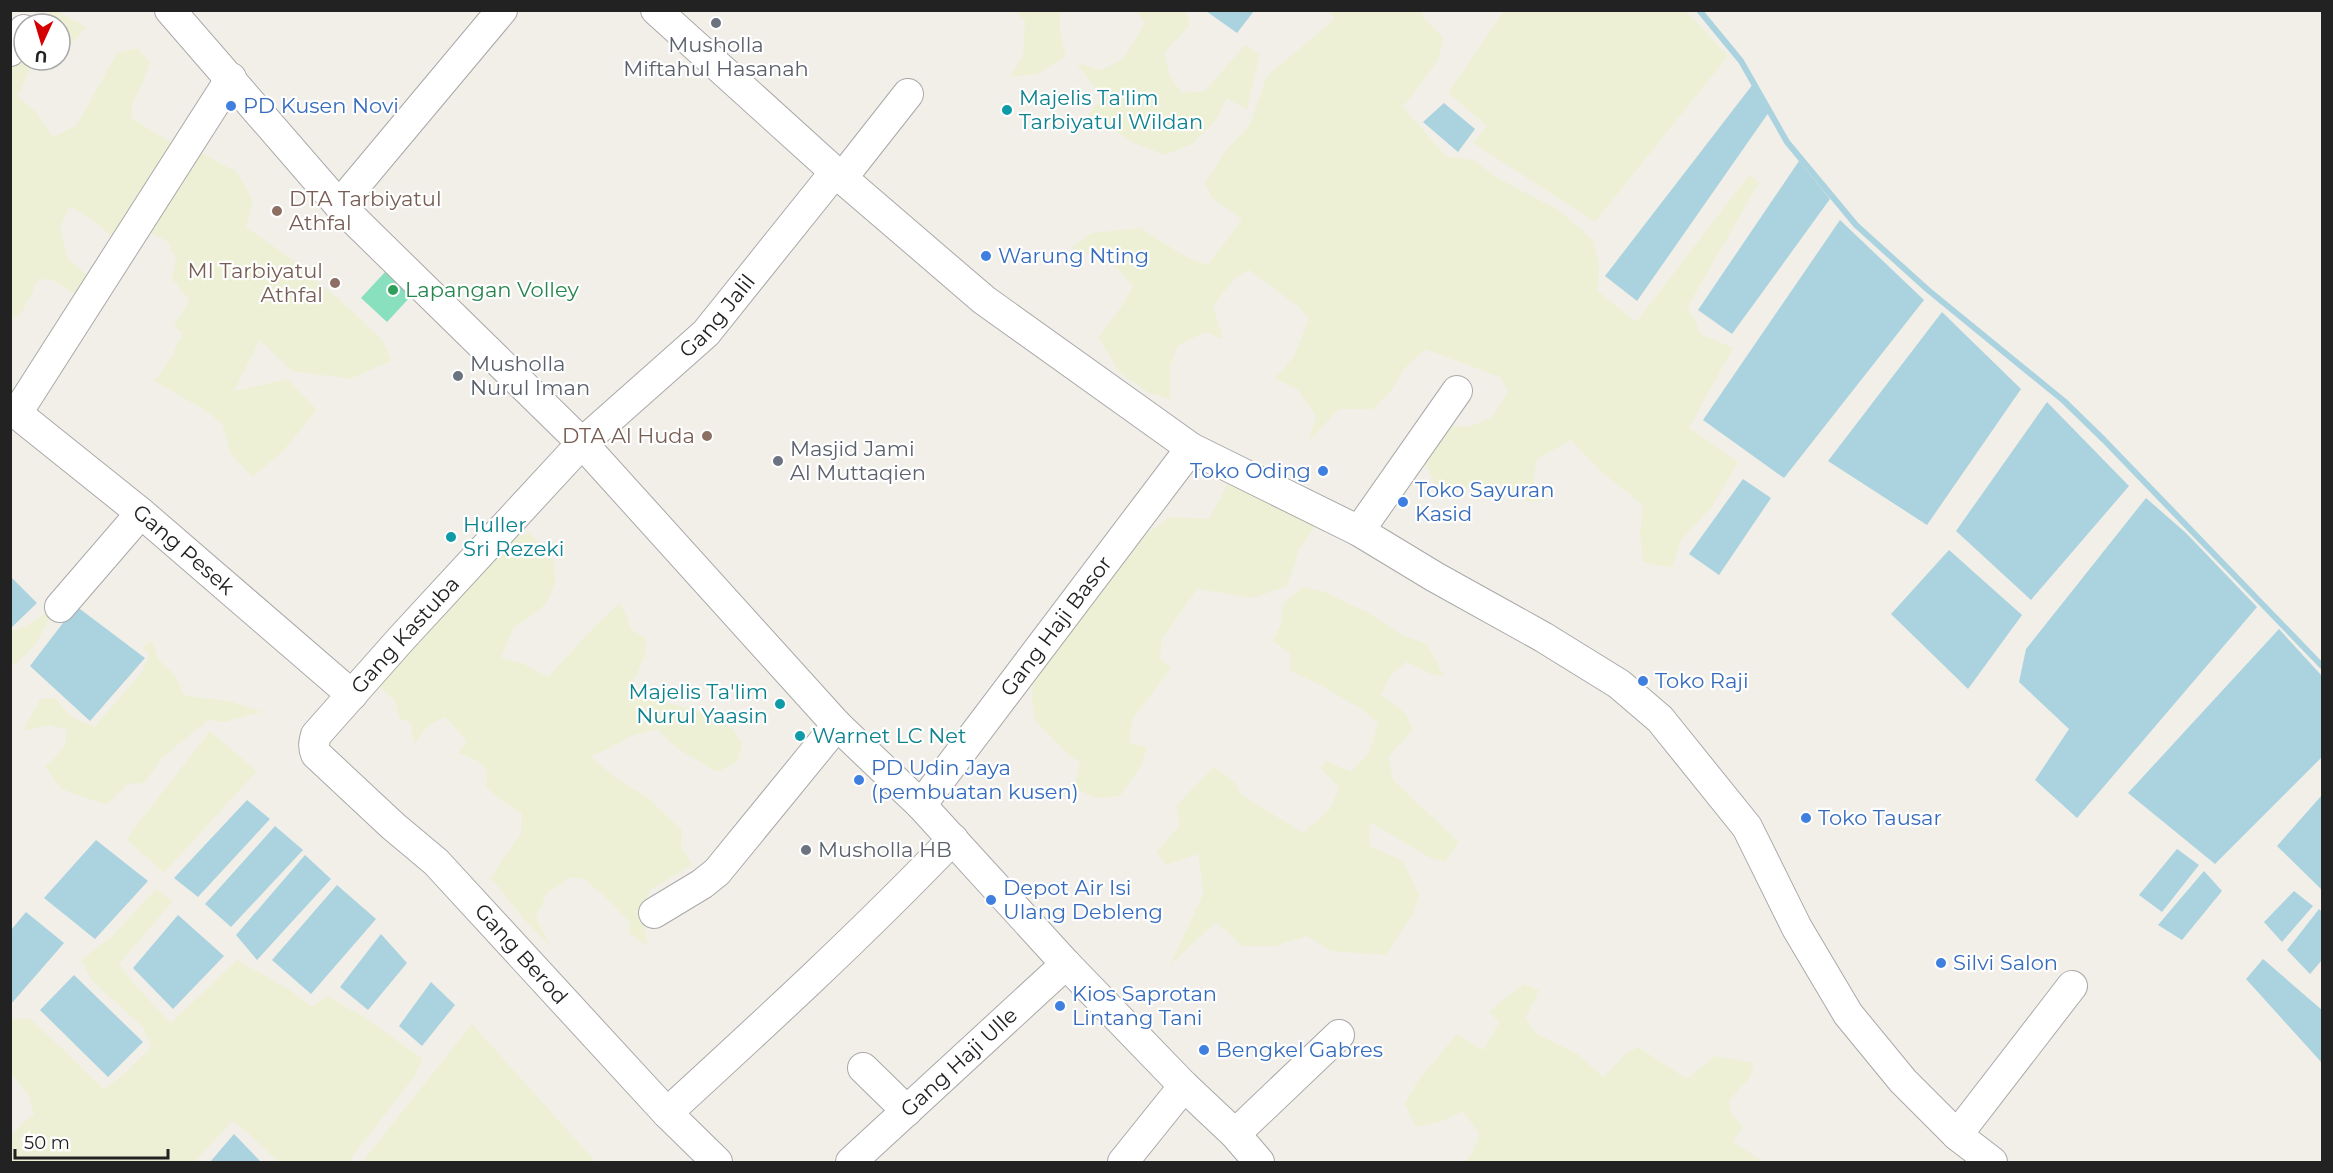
<svg xmlns="http://www.w3.org/2000/svg" width="2333" height="1173" font-family="Montserrat,sans-serif">
  <rect width="100%" height="100%" fill="#f2efe9"/>
  <g fill="#eef0d5">
    <path d="M 1135,10 L 1186,11 L 1190,25 L 1164,53 L 1170,77 L 1182,93 L 1205,91 L 1245,45 L 1260,55 L 1247,110 L 1226,98 L 1217,119 L 1192,144 L 1165,155 L 1134,143 L 1088,115 L 1102,98 L 1077,63 L 1101,70 L 1123,59 L 1145,22 Z"/>
    <path d="M 50,11 L 56,11 L 87,27 L 69,46 L 60,51 L 60,24 L 44,24 Z"/>
    <path d="M 1016,11 L 1060,11 L 1060,31 L 1066,56 L 1038,74 L 1010,77 L 1023,55 L 1025,21 Z"/>
    <path d="M 1329,11 L 1423,11 L 1423,17 L 1443,38 L 1438,61 L 1403,107 L 1446,156 L 1473,160 L 1499,179 L 1559,210 L 1592,239 L 1599,263 L 1598,291 L 1636,322 L 1749,175 L 1759,183 L 1688,306 L 1701,334 L 1733,348 L 1689,428 L 1738,462 L 1711,508 L 1681,540 L 1672,568 L 1643,562 L 1640,534 L 1643,505 L 1599,470 L 1571,440 L 1537,459 L 1533,479 L 1540,502 L 1527,501 L 1499,483 L 1477,501 L 1469,488 L 1437,489 L 1424,461 L 1437,425 L 1469,427 L 1492,417 L 1508,391 L 1500,377 L 1425,349 L 1405,368 L 1390,392 L 1373,409 L 1339,409 L 1308,442 L 1316,417 L 1298,390 L 1275,378 L 1294,356 L 1309,319 L 1299,307 L 1249,270 L 1235,278 L 1213,306 L 1223,339 L 1205,332 L 1178,345 L 1170,367 L 1170,399 L 1149,393 L 1120,373 L 1098,338 L 1119,310 L 1133,286 L 1118,269 L 1094,256 L 1071,248 L 1091,233 L 1140,228 L 1188,258 L 1208,265 L 1242,219 L 1211,197 L 1205,183 L 1225,151 L 1249,126 L 1267,76 L 1335,19 Z"/>
    <path d="M 1504,11 L 1686,11 L 1728,56 L 1595,222 L 1473,143 L 1487,126 L 1448,93 Z"/>
    <path d="M 137,48 L 150,62 L 142,85 L 133,102 L 131,118 L 177,146 L 191,147 L 237,172 L 253,200 L 246,227 L 290,258 L 351,310 L 383,341 L 391,361 L 350,379 L 292,371 L 260,340 L 234,391 L 288,379 L 317,410 L 283,451 L 253,477 L 231,454 L 222,423 L 200,407 L 154,381 L 170,359 L 183,333 L 174,327 L 189,300 L 172,279 L 176,260 L 168,242 L 145,229 L 117,248 L 108,233 L 87,216 L 70,206 L 60,228 L 68,259 L 99,285 L 89,303 L 52,280 L 39,279 L 21,314 L 11,321 L 11,65 L 24,49 L 24,60 L 43,60 L 31,67 L 18,97 L 37,113 L 53,137 L 77,125 L 117,53 Z"/>
    <path d="M 1230,480 L 1318,521 L 1299,550 L 1287,586 L 1253,598 L 1197,589 L 1162,639 L 1160,659 L 1171,668 L 1132,720 L 1130,743 L 1147,747 L 1141,766 L 1120,796 L 1098,798 L 1074,789 L 1080,763 L 1064,751 L 1036,721 L 1032,704 L 1032,680 L 1136,542 L 1170,517 L 1209,519 Z"/>
    <path d="M 530,533 L 554,562 L 556,580 L 549,599 L 539,611 L 514,627 L 501,658 L 522,663 L 548,677 L 594,627 L 620,603 L 627,617 L 631,629 L 646,638 L 645,656 L 633,683 L 642,695 L 699,712 L 732,728 L 742,742 L 738,761 L 717,772 L 678,749 L 657,729 L 632,736 L 591,757 L 616,778 L 647,797 L 682,830 L 681,845 L 692,865 L 650,890 L 641,914 L 648,946 L 628,933 L 630,923 L 600,892 L 585,880 L 572,877 L 547,893 L 536,918 L 551,947 L 523,918 L 491,878 L 503,858 L 521,834 L 522,814 L 498,798 L 486,787 L 487,770 L 478,761 L 458,753 L 467,741 L 445,717 L 428,726 L 414,744 L 411,722 L 400,719 L 394,699 L 370,679 L 501,542 Z"/>
    <path d="M 1303,587 L 1322,591 L 1367,612 L 1402,635 L 1427,644 L 1444,676 L 1433,675 L 1406,662 L 1391,675 L 1381,695 L 1406,714 L 1413,730 L 1388,757 L 1393,780 L 1459,842 L 1445,862 L 1431,858 L 1369,822 L 1370,846 L 1403,861 L 1419,895 L 1412,915 L 1386,955 L 1331,951 L 1307,936 L 1275,946 L 1242,946 L 1216,922 L 1170,965 L 1204,892 L 1198,854 L 1166,865 L 1156,852 L 1180,825 L 1176,807 L 1191,790 L 1214,767 L 1234,782 L 1241,794 L 1303,833 L 1330,809 L 1339,787 L 1320,768 L 1327,761 L 1351,772 L 1369,752 L 1378,724 L 1363,710 L 1318,684 L 1290,671 L 1290,654 L 1273,641 L 1281,624 L 1284,603 Z"/>
    <path d="M 50,610 L 49,620 L 37,642 L 16,665 L 11,664 L 10,631 L 26,626 Z"/>
    <path d="M 152,640 L 158,659 L 175,675 L 185,696 L 230,701 L 262,712 L 225,722 L 208,720 L 161,759 L 145,783 L 127,784 L 106,805 L 61,789 L 45,767 L 65,746 L 67,730 L 49,725 L 23,731 L 40,699 L 56,698 L 70,716 L 94,727 L 143,671 L 149,654 L 142,647 Z"/>
    <path d="M 210,731 L 257,771 L 164,873 L 126,839 Z"/>
    <path d="M 156,889 L 173,901 L 119,964 L 134,984 L 171,1023 L 237,960 L 290,990 L 312,1007 L 327,996 L 362,1016 L 422,1058 L 415,1076 L 348,1162 L 278,1162 L 247,1132 L 232,1121 L 195,1162 L 11,1162 L 11,1136 L 23,1122 L 34,1115 L 29,1096 L 11,1073 L 11,1019 L 31,1019 L 104,1089 L 123,1075 L 151,1048 L 143,1027 L 92,981 L 81,960 L 111,937 Z"/>
    <path d="M 1524,984 L 1539,990 L 1526,1018 L 1534,1032 L 1579,1055 L 1603,1077 L 1627,1053 L 1638,1047 L 1687,1079 L 1715,1056 L 1754,1063 L 1750,1078 L 1729,1100 L 1732,1115 L 1743,1126 L 1733,1142 L 1764,1162 L 1464,1162 L 1472,1154 L 1479,1134 L 1463,1111 L 1440,1122 L 1416,1127 L 1405,1104 L 1417,1082 L 1457,1034 L 1483,1050 L 1499,1023 L 1489,1011 Z"/>
    <path d="M 472,1024 L 596,1162 L 362,1162 Z"/>
  </g>
  <path fill="#88e0be" d="M 398,258 L 424,282 L 387,322 L 361,298 Z"/>
  <g fill="#aad3df">
    <path d="M 1206,11 L 1254,11 L 1237,33 Z"/>
    <path d="M 1753,84 L 1769,112 L 1637,301 L 1605,276 Z"/>
    <path d="M 1444,103 L 1475,129 L 1458,152 L 1423,122 Z"/>
    <path d="M 1799,161 L 1830,199 L 1732,334 L 1698,310 Z"/>
    <path d="M 1840,220 L 1924,300 L 1784,478 L 1703,420 Z"/>
    <path d="M 1942,312 L 2021,389 L 1927,525 L 1828,461 Z"/>
    <path d="M 2047,402 L 2129,486 L 2031,600 L 1956,531 Z"/>
    <path d="M 1743,479 L 1771,498 L 1719,575 L 1689,554 Z"/>
    <path d="M 2146,498 L 2186,533 L 2257,607 L 2077,818 L 2035,780 L 2069,729 L 2019,682 L 2026,649 Z"/>
    <path d="M 1949,550 L 2022,615 L 1968,689 L 1891,614 Z"/>
    <path d="M 10,576 L 37,603 L 11,628 L 10,628 Z"/>
    <path d="M 76,606 L 145,658 L 90,721 L 30,666 Z"/>
    <path d="M 2279,629 L 2322,676 L 2322,757 L 2215,864 L 2128,793 Z"/>
    <path d="M 2322,795 L 2322,890 L 2277,846 Z"/>
    <path d="M 247,800 L 270,819 L 198,897 L 174,878 Z"/>
    <path d="M 275,826 L 303,850 L 231,927 L 205,904 Z"/>
    <path d="M 96,840 L 148,881 L 95,939 L 44,898 Z"/>
    <path d="M 2177,849 L 2199,865 L 2162,912 L 2139,895 Z"/>
    <path d="M 305,855 L 331,879 L 257,960 L 236,935 Z"/>
    <path d="M 2204,871 L 2222,891 L 2182,940 L 2158,925 Z"/>
    <path d="M 337,885 L 376,919 L 311,994 L 272,960 Z"/>
    <path d="M 2294,891 L 2313,906 L 2282,942 L 2264,922 Z"/>
    <path d="M 2319,909 L 2322,912 L 2322,960 L 2310,974 L 2287,950 Z"/>
    <path d="M 26,912 L 64,943 L 11,1004 L 11,930 Z"/>
    <path d="M 178,915 L 224,956 L 173,1009 L 133,968 Z"/>
    <path d="M 381,934 L 407,963 L 368,1010 L 340,987 Z"/>
    <path d="M 2263,959 L 2322,1010 L 2322,1063 L 2246,979 Z"/>
    <path d="M 74,975 L 143,1042 L 108,1077 L 40,1010 Z"/>
    <path d="M 431,982 L 455,1005 L 422,1046 L 399,1026 Z"/>
    <path d="M 234,1134 L 261,1162 L 210,1162 Z"/>
  </g>
  <g fill="none" stroke-linecap="round" stroke-linejoin="round">
    <path stroke="#aad3df" stroke-width="6" d="M 1699,10 L 1741,61 L 1787,142 L 1856,225 L 1928,290 L 2064,401 L 2104,440 L 2322,666"/>
    <defs>
      <g id="minor">
        <path d="M 170,10 L 339,205 L 582,443 L 837,725 L 921,805 L 1066,964 L 1184,1086 L 1235,1134 L 1259,1162"/>
        <path d="M 656,10 L 835,172 L 984,300 L 1191,448 L 1359,531 L 1435,577 L 1543,637 L 1619,684 L 1660,719 L 1747,827 L 1797,928 L 1848,1014 L 1903,1081 L 1957,1135 L 1992,1162"/>
        <path d="M 10,51 L 24,30"/>
        <path d="M 842,178 L 908,94"/>
        <path d="M 339,205 L 502,10"/>
        <path id="s1" d="M 10,408 L 141,513 L 352,695"/>
        <path d="M 17,413 L 231,78"/>
        <path d="M 1359,531 L 1457,391"/>
        <path d="M 60,607 L 141,513"/>
        <path id="s2" d="M 921,805 L 1191,448"/>
        <path d="M 654,913 L 702,884 L 717,872 L 837,725"/>
        <path d="M 863,1068 L 907,1111"/>
        <path d="M 667,1113 C 764,1024 861,935 953,839"/>
        <path d="M 1235,1134 L 1339,1035"/>
        <path d="M 1957,1135 L 2072,986"/>
        <path id="s3" d="M 717,1162 L 667,1113 L 436,862 L 393,826 L 316,754 C 313,747 314,742 316,735 L 401,639 L 582,443 L 706,333 L 835,172"/>
        <path id="s4" d="M 851,1162 L 1066,964"/>
        <path d="M 1123,1162 L 1184,1086"/>
      </g>
    </defs>
    <use href="#minor" stroke="#a9a9a9" stroke-width="32"/>
    <use href="#minor" stroke="#fff" stroke-width="30"/>
  </g>
  <g fill="#6b7280" stroke="#fff" stroke-width="2">
    <circle cx="716" cy="23" r="6"/>
    <circle cx="458" cy="376" r="6"/>
    <circle cx="778" cy="461" r="6"/>
    <circle cx="806" cy="850" r="6"/>
  </g>
  <g fill="#3f7fe0" stroke="#fff" stroke-width="2">
    <circle cx="231" cy="106" r="6"/>
    <circle cx="986" cy="256" r="6"/>
    <circle cx="1323" cy="471" r="6"/>
    <circle cx="1403" cy="502" r="6"/>
    <circle cx="1643" cy="681" r="6"/>
    <circle cx="859" cy="780" r="6"/>
    <circle cx="1806" cy="818" r="6"/>
    <circle cx="991" cy="900" r="6"/>
    <circle cx="1941" cy="963" r="6"/>
    <circle cx="1060" cy="1006" r="6"/>
    <circle cx="1204" cy="1050" r="6"/>
  </g>
  <g fill="#0f9aa8" stroke="#fff" stroke-width="2">
    <circle cx="1007" cy="110" r="6"/>
    <circle cx="451" cy="537" r="6"/>
    <circle cx="780" cy="704" r="6"/>
    <circle cx="800" cy="736" r="6"/>
  </g>
  <g fill="#8d6e63" stroke="#fff" stroke-width="2">
    <circle cx="277" cy="211" r="6"/>
    <circle cx="335" cy="283" r="6"/>
    <circle cx="707" cy="436" r="6"/>
  </g>
  <circle fill="#2e9e5b" stroke="#fff" stroke-width="2" cx="393" cy="290" r="6"/>
  <g text-anchor="middle" stroke-width="4.5" stroke-linejoin="round" paint-order="stroke">
    <g font-size="21" fill="#5b616d" stroke="#fff" text-anchor="start">
      <text x="716" y="52" text-anchor="middle">Musholla<tspan x="716" dy="24">Miftahul Hasanah</tspan></text>
      <text x="470" y="371">Musholla<tspan x="470" dy="24">Nurul Iman</tspan></text>
      <text x="790" y="456">Masjid Jami<tspan x="790" dy="24">Al Muttaqien</tspan></text>
      <text x="818" y="857">Musholla HB</text>
    </g>
    <g font-size="21" fill="#0d838f" stroke="#fff" text-anchor="start">
      <text x="1019" y="105">Majelis Ta'lim<tspan x="1019" dy="24">Tarbiyatul Wildan</tspan></text>
      <text x="463" y="532">Huller<tspan x="463" dy="24">Sri Rezeki</tspan></text>
      <text x="768" y="699" text-anchor="end">Majelis Ta'lim<tspan x="768" dy="24">Nurul Yaasin</tspan></text>
      <text x="812" y="743">Warnet LC Net</text>
    </g>
    <g font-size="21" fill="#366cbe" stroke="#fff" text-anchor="start">
      <text x="243" y="113">PD Kusen Novi</text>
      <text x="998" y="263">Warung Nting</text>
      <text x="1311" y="478" text-anchor="end">Toko Oding</text>
      <text x="1415" y="497">Toko Sayuran<tspan x="1415" dy="24">Kasid</tspan></text>
      <text x="1655" y="688">Toko Raji</text>
      <text x="871" y="775">PD Udin Jaya<tspan x="871" dy="24">(pembuatan kusen)</tspan></text>
      <text x="1818" y="825">Toko Tausar</text>
      <text x="1003" y="895">Depot Air Isi<tspan x="1003" dy="24">Ulang Debleng</tspan></text>
      <text x="1953" y="970">Silvi Salon</text>
      <text x="1072" y="1001">Kios Saprotan<tspan x="1072" dy="24">Lintang Tani</tspan></text>
      <text x="1216" y="1057">Bengkel Gabres</text>
    </g>
    <g font-size="21" fill="#785e54" stroke="#fff" text-anchor="end">
      <text x="289" y="206" text-anchor="start">DTA Tarbiyatul<tspan x="289" dy="24">Athfal</tspan></text>
      <text x="323" y="278">MI Tarbiyatul<tspan x="323" dy="24">Athfal</tspan></text>
      <text x="695" y="443">DTA Al Huda</text>
    </g>
    <g font-size="21" fill="#27864d" stroke="#fff" text-anchor="start">
      <text x="405" y="297">Lapangan Volley</text>
    </g>
    <g font-size="21" fill="#222" stroke="#fff">
      <text dy="7" stroke="none"><textPath href="#s3" startOffset="1173">Gang Jalil</textPath></text>
      <text dy="7" stroke="none"><textPath href="#s1" startOffset="224">Gang Pesek</textPath></text>
      <text dy="7" stroke="none"><textPath href="#s2" startOffset="224">Gang Haji Basor</textPath></text>
      <text dy="7" stroke="none"><textPath href="#s3" startOffset="726">Gang Kastuba</textPath></text>
      <text transform="translate(521 954) rotate(48)" y="7">Gang Berod</text>
      <text dy="7" stroke="none"><textPath href="#s4" startOffset="147">Gang Haji Ulle</textPath></text>
    </g>
  </g>
  <rect width="2333" height="1173" fill="none" stroke="#222222" stroke-width="24"/>
  <g transform="translate(42 42) rotate(184)"><circle r="28" fill="#ffffff" stroke="#a7a7a7" stroke-width="1.5"/>
  <path d="M0-4.5L10 22L0 15L-10 22Z" fill="#d40000"/>
  <text y="-9" font-size="16" font-weight="bold" text-anchor="middle" fill="#222222">U</text>
  </g>
  <path d="M15 1149v9h153v-9" fill="none" stroke="#222222" stroke-width="3"/>
  <text x="24" y="1149" font-size="18" fill="#222222" stroke="#ffffff" stroke-width="4.5" paint-order="stroke">50 m</text>
</svg>
